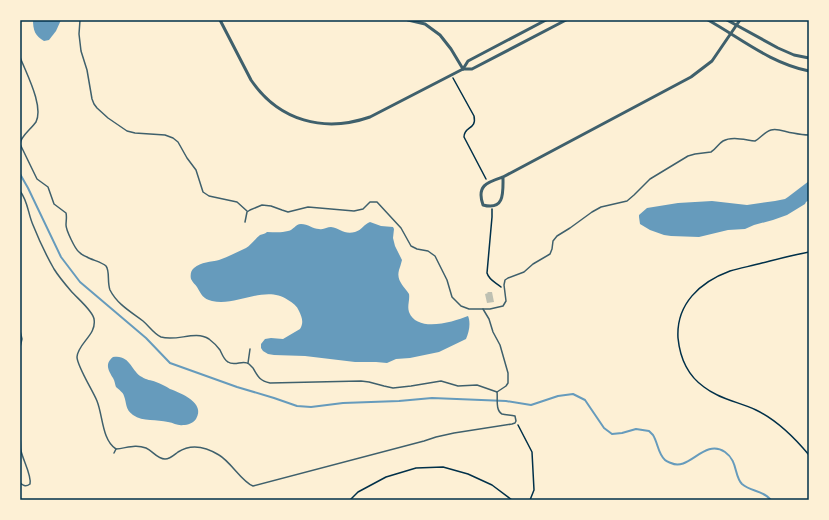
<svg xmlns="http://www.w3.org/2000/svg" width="829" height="520" font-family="'Public Sans',sans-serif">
  <rect width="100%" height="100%" fill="#fdf0d5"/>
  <g fill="#669bbc">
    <path d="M 33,20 L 61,20 L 56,31 L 49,40 L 44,41 C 35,36 33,30 33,20 Z"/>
    <path d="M 809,181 L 809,200 L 806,202 L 805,204 L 787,215 L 773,220 L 754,225 L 745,229 L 728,230 L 699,237 L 671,236 L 664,235 L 650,230 L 640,224 L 639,217 L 639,215 L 647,208 L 678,203 L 712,201 L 747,205 L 775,201 L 785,199 L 788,197 Z"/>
    <path d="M 370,222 L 381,226 L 393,227 L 394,229 L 393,238 L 395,246 L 402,260 C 401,264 400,267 399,270 C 396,281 404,286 409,294 C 410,300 407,306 409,312 C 417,333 453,322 468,316 C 471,323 469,332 466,339 L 439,352 L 410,358 L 396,359 L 387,363 L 376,362 L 355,362 L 305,356 L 274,355 L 268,354 L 263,351 L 261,348 L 261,344 L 265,339 L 271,338 L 283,339 L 300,329 C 304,323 302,317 299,311 C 297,306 293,303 288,300 C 265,284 237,307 212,301 C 203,299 201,294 197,287 C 195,284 193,283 191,279 C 190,275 191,270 194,268 C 201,262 211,262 219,260 C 228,257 237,252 246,248 C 251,245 256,238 260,235 C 262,234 265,234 267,232 C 274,232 281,233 288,231 C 294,230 295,224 301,224 C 308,224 313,229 319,229 C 324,230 327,227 331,227 C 340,228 344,235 355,232 C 362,230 364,224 370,222 Z"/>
    <path d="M 113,357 C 130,354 131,371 142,377 C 146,380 151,380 156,382 C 161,384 166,386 170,389 C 181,393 206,403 196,419 C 193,423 188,425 183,425 C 178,426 174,423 168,422 C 157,419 143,422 133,415 C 125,409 127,404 124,396 C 123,392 119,390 116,387 C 115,385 115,381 113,378 C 109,371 104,364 113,357 Z"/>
  </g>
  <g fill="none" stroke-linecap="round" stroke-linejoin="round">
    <path stroke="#669bbc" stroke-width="2" d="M 20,174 L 28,188 L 61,257 L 80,282 L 146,338 L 170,363 L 237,387 L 274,398 L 297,406 L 311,407 L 343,403 L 399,401 L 432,398 L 506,401 L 531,405 L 558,396 L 573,394 L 585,400 L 604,428 L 612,434 L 622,433 L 636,429 L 649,431 C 650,432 652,434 653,435 C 658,443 658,454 665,460 C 667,462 669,462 671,463 C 689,472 704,438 725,452 C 738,461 734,476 742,484 C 751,492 763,490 771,500"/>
  </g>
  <path fill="#bec0b2" d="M 487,292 L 492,292 L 494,302 L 487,303 L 485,294 L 488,293 Z"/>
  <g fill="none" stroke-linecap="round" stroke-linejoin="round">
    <g stroke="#003049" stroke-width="1.5">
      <path d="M 453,78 L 474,116 C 477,130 464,126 464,137 L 486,179"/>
      <path d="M 492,209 L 492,217 L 487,273 C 489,280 495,282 501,287"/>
      <path d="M 809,252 C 793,255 778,259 762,263 C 751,266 740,268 730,271 C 700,282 676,304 678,338 C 680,358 687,375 704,387 C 719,399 739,402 756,410 C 777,420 794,437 809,455"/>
      <path d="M 518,425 L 532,452 L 534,490 L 530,500"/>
      <path d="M 350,500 L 358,492 L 386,477 L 416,468 L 443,467 L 468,474 L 492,485 L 512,500"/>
    </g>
    <g stroke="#3f606c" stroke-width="1.5">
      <path d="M 80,20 L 79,34 L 81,51 L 87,70 L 92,99 L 94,104 L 97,108 L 108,118 L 127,131 L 135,133 L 165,135 L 173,138 L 178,142 L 187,158 L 196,170 L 203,192 L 209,196 L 237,202 L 247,211"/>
      <path d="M 20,57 C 26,73 44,106 36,122 C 31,129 20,137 20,144 L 37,179 L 48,187 L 54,204 L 66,213 C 67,217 66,221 66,225 C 66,230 75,249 79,252 C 81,254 84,256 87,257 C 92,260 102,262 106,266 C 110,271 107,282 110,290 C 117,304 131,312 143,321 C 149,326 154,334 161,337 C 177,342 195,330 209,339 C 213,342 217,346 220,350 C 222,354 224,360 228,362 C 235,367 243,359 249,364 C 250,365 252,367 253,368 C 258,377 260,381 270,383 L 361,381 L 369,382 L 384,386 L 393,388 L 411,386 L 441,381 L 458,386 L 477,385 L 497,392 C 498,398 495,410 502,414 C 506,415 511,415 515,416 L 516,421 L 515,423 L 512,424 L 454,433 L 436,437 L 424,441 L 253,486 C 242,482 231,462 219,455 C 206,447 192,443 178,452 C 174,455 170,459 165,459 C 157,459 153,451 146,448 C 135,444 127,448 116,449 C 102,440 103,416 97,401 C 93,391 77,366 77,357 C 78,343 97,335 94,319 C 93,311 77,298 71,291 C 65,284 59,277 54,269 C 46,255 39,240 33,225 C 28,214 28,201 20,191"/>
      <path d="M 245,222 L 247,212 L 250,210 L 262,205 L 271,206 L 282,210 L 288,212 L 308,207 L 354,211 L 363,209 L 370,202 L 377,202 L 401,228 L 411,246 L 417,249 L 428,251 L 435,256 L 447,280 L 452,297 L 461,306 L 469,309 L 490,309 L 503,306 L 506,301 L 504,285 L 505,280 L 508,278 L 524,272 L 533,264 L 550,254 L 552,249 L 553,241 L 557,236 L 570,228 L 592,212 L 601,207 L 627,201 L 634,195 L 650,179 L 688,156 L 695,154 L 711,152 C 716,149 718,144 723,141 C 732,136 745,140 755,141 C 761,138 764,132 771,130 C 778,128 785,132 793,133 C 798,134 804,135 809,135"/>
      <path d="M 483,309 L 489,319 L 493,332 L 500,345 L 508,373 L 508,383 L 506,386 L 497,392"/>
      <path d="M 20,331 L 22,339 L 20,347"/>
      <path d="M 248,363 L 250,349"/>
      <path d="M 20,438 C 21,442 20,447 21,451 C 23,460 32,476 30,484 C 26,487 24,486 20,483"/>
      <path d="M 114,453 L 116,449"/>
    </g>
    <g stroke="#3f606c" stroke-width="3">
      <path d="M 220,20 L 251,80 C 279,121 324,133 370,117 L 463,69 L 472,69 L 566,20"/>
      <path d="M 408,20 L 425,24 L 440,35 L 451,49 L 463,69"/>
      <path d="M 708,20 C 742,39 770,63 809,71"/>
      <path d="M 727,20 L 778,48 L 794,55 L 809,58"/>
      <path d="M 463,69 L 468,61 L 546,20"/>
      <path d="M 503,177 C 503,192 505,211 483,205 C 476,185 488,182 503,177 L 691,77 L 712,61 L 740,20"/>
    </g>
  </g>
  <rect width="829" height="520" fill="none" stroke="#fdf0d5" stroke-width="42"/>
  <rect x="21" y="21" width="787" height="478" fill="none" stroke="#003049" stroke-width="1.5"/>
</svg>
